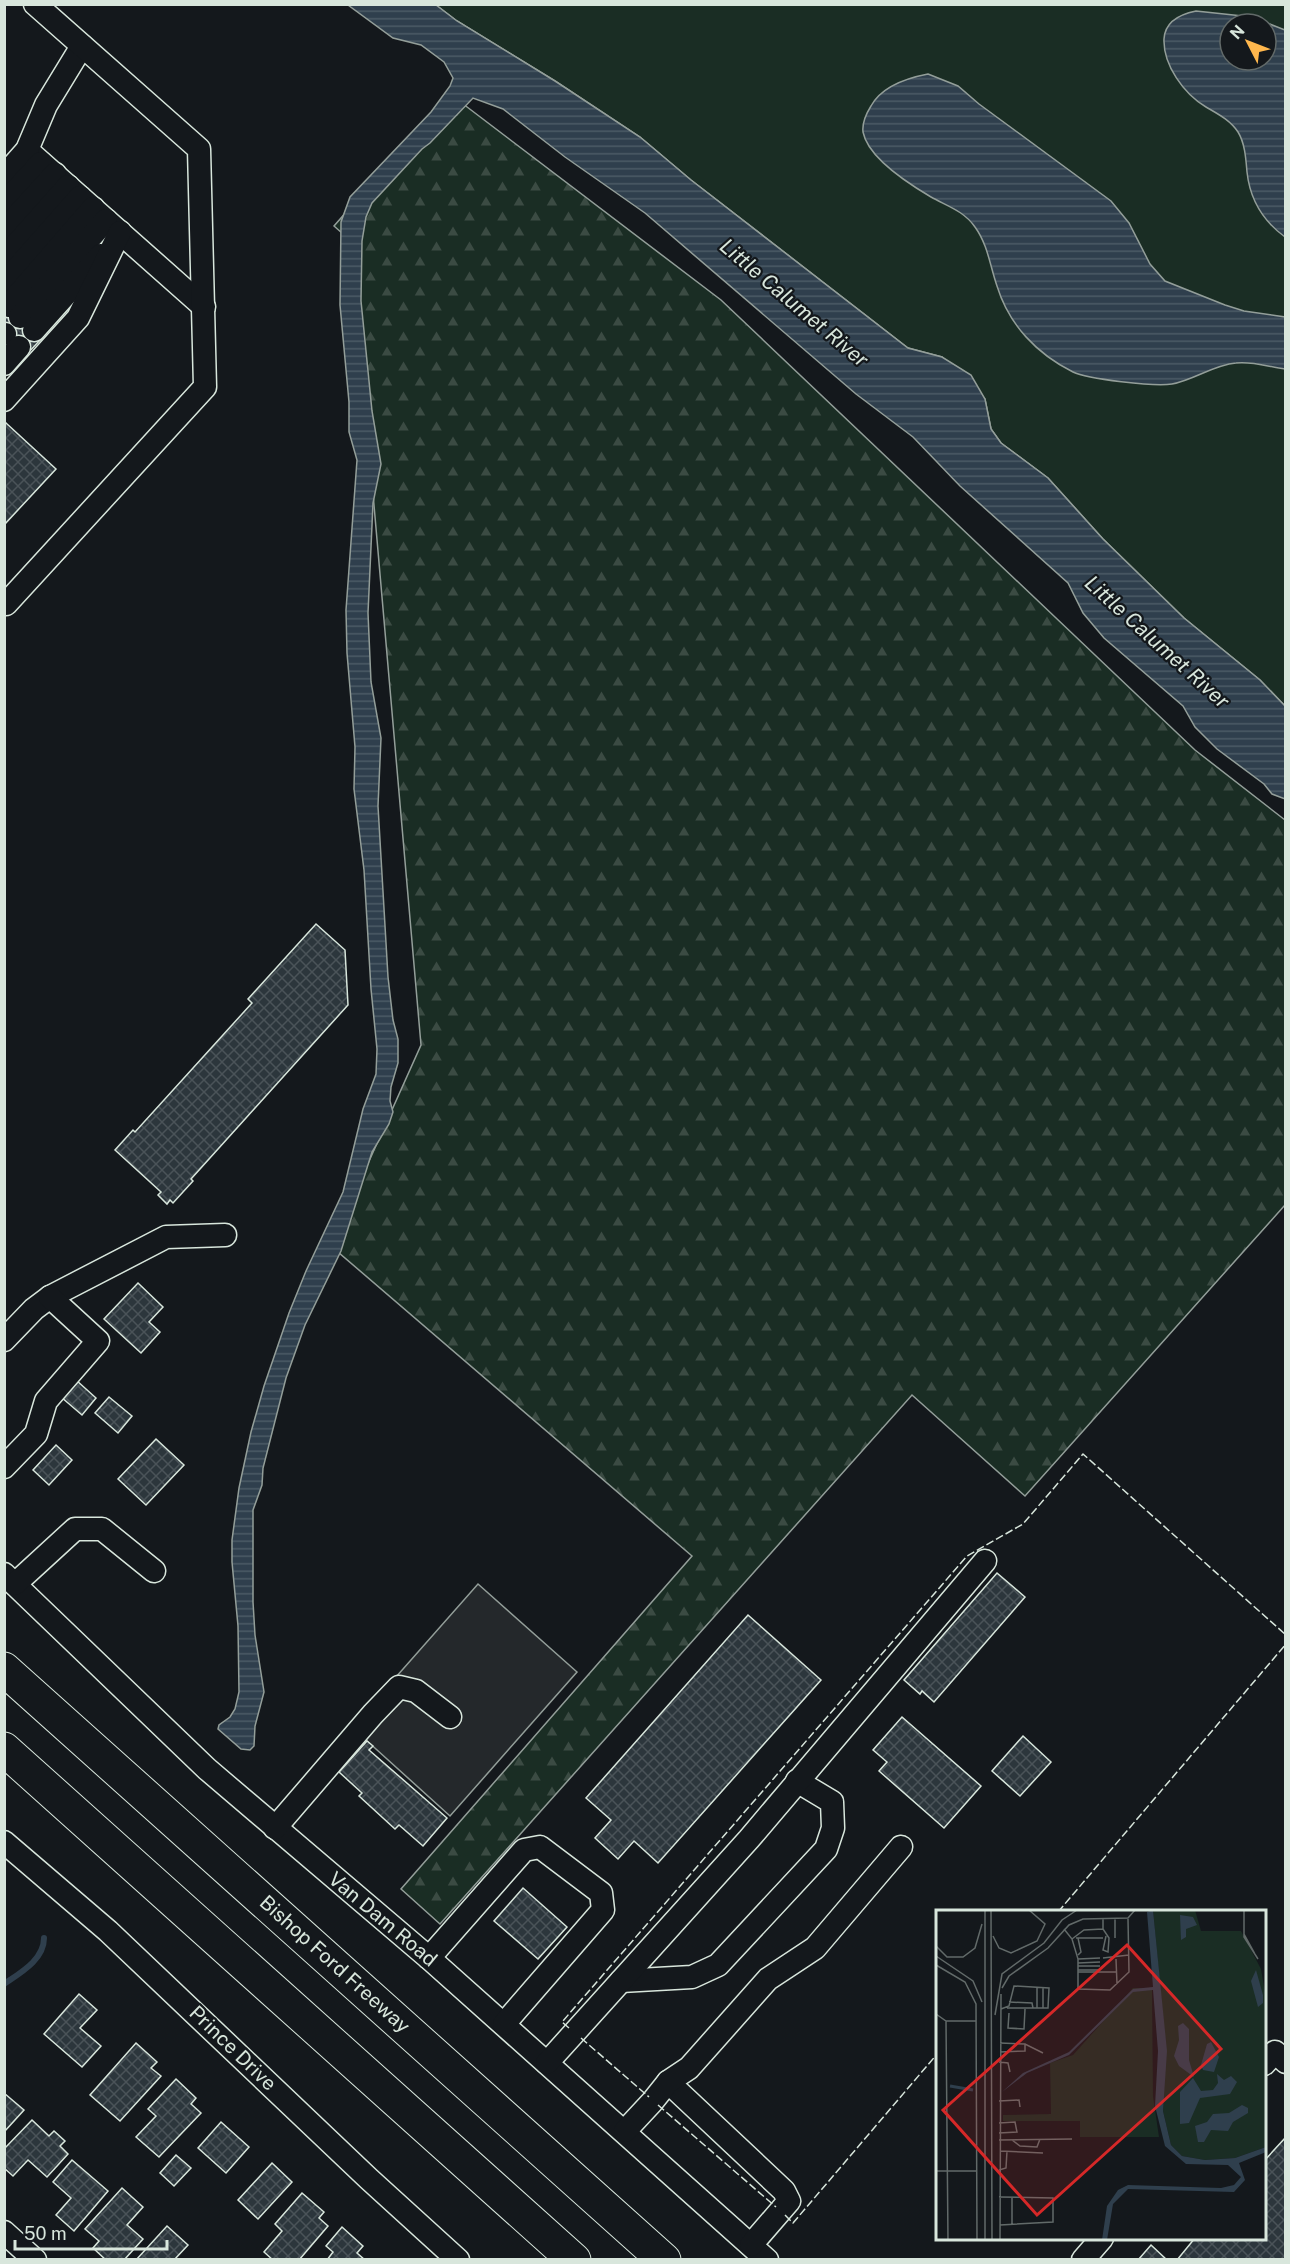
<svg xmlns="http://www.w3.org/2000/svg" width="1290" height="2264" font-family="'Public Sans',sans-serif">
  <defs>
    <pattern id="forest-firs" width="22" height="20" patternUnits="userSpaceOnUse" patternTransform="scale(1.5)"><rect width="22" height="20" fill="#1a2d24"/><path d="M5 1l3.5 6h-7zM16 11l3.5 6h-7z" fill="#3b4b43"/></pattern>
    <pattern id="water-rules" width="6" height="5" patternUnits="userSpaceOnUse" patternTransform="scale(1.5)"><rect width="6" height="5" fill="#2f3f4d"/><path d="M0 2.5h6" fill="none" stroke="#4c5b66"/></pattern>
    <pattern id="building-cross-hatch" width="8" height="8" patternUnits="userSpaceOnUse" patternTransform="scale(1.5)"><rect width="8" height="8" fill="#2c363c"/><path d="M0 0l8 8M0 8l8-8" fill="none" stroke="#4a5358"/></pattern>
  </defs>
  <rect width="100%" height="100%" fill="#14181c"/>
  <path fill="#1a2d24" stroke="#939e99" stroke-width="1.5" fill-rule="evenodd" d="M 436,5 L 1285,5 L 1285,706 L 1260,680 L 1184,618 L 1103,539 L 1048,478 L 1001,443 L 991,429 L 985,399 L 942,357 L 908,348 L 691,180 L 640,137 L 555,81 L 457,21 ZM 1230,24 L 1266,24 L 1266,60 L 1230,60 Z"/>
  <path fill="url(#forest-firs)" stroke="#939e99" stroke-width="1.5" d="M 450,94 L 721,300 L 1195,750 L 1285,820 L 1285,1205 L 1025,1496 L 912,1395 L 440,1924 L 401,1889 L 692,1556 L 331,1246 L 421,1045 L 351,241 L 334,226 Z"/>
  <path fill="#24282b" stroke="#939e99" stroke-width="1.5" d="M 478,1584 L 577,1672 L 450,1816 L 366,1740 L 320,1792 L 306,1779 Z"/>
  <g fill="url(#water-rules)" stroke="#939e99" stroke-width="1.5" fill-rule="evenodd">
    <path d="M 348,5 L 436,5 L 457,21 L 555,81 L 640,137 L 691,180 L 908,348 L 942,357 L 971,375 L 985,399 L 991,429 L 1001,443 L 1048,478 L 1103,539 L 1184,618 L 1260,680 L 1285,706 L 1285,799 L 1272,794 L 1264,784 L 1217,749 L 1195,727 L 1183,706 L 1104,638 L 1083,613 L 1068,583 L 960,486 L 913,437 L 856,394 L 645,213 L 565,157 L 503,109 L 473,98 L 430,143 L 422,149 L 372,203 L 366,217 L 362,241 L 361,301 L 372,411 L 381,464 L 373,503 L 368,613 L 371,682 L 381,738 L 378,806 L 388,977 L 393,1020 L 398,1039 L 398,1063 L 391,1087 L 390,1101 L 393,1112 L 389,1124 L 372,1152 L 341,1251 L 305,1325 L 286,1378 L 263,1468 L 262,1485 L 253,1510 L 253,1602 L 255,1635 L 264,1692 L 255,1726 L 254,1746 L 250,1750 L 241,1749 L 218,1729 L 219,1725 L 230,1717 L 235,1709 L 239,1692 L 238,1626 L 232,1562 L 232,1540 L 239,1488 L 251,1432 L 264,1386 L 289,1313 L 306,1271 L 343,1192 L 363,1109 L 376,1074 L 377,1049 L 371,989 L 364,870 L 354,789 L 355,747 L 347,653 L 346,610 L 357,460 L 349,432 L 349,402 L 340,305 L 341,222 L 350,197 L 431,112 L 450,86 L 453,78 L 444,62 L 421,45 L 393,38 Z"/>
    <path d="M 1196,11 L 1252,17 L 1285,30 L 1285,237 C 1263,221 1250,200 1247,172 C 1246,160 1245,143 1238,132 C 1230,120 1218,114 1206,107 C 1184,94 1163,65 1164,39 C 1165,21 1181,14 1196,11 ZM 1230,24 L 1266,24 L 1266,60 L 1230,60 Z"/>
    <path d="M 928,74 L 958,86 L 979,104 L 1111,201 L 1129,223 L 1150,264 L 1165,281 L 1225,305 L 1244,311 L 1285,317 L 1285,369 C 1269,367 1253,361 1236,363 C 1213,365 1194,380 1172,384 C 1155,387 1087,379 1073,372 C 1037,354 1009,325 997,286 C 990,266 988,245 975,227 C 964,211 947,206 931,197 C 909,184 868,158 863,132 C 862,123 866,114 871,106 C 882,86 907,78 928,74 Z"/>
  </g>
  <g fill="none" stroke-linecap="round" stroke-linejoin="round">
    <path stroke="#2f3f4d" stroke-width="6" d="M 4,1984 C 20,1973 44,1960 44,1938"/>
  </g>
  <g fill="url(#building-cross-hatch)" stroke="#d8e6dc" stroke-width="1.5">
    <path d="M 4,303 L 42,338 L 27,354 L 5,334 Z"/>
    <path d="M 6,423 L 56,469 L 4,525 L 4,424 Z"/>
    <path d="M 316,924 L 345,950 L 348,1005 L 191,1179 L 193,1181 L 173,1203 L 170,1200 L 167,1204 L 158,1195 L 161,1192 L 115,1150 L 133,1130 L 135,1132 L 252,1003 L 248,999 Z"/>
    <path d="M 138,1283 L 163,1307 L 149,1322 L 160,1332 L 141,1353 L 104,1319 Z"/>
    <path d="M 76,1380 L 96,1398 L 82,1415 L 61,1397 Z"/>
    <path d="M 109,1397 L 132,1416 L 118,1433 L 95,1413 Z"/>
    <path d="M 156,1439 L 184,1465 L 146,1505 L 118,1479 Z"/>
    <path d="M 56,1445 L 72,1460 L 49,1485 L 33,1470 Z"/>
    <path d="M 997,1573 L 1025,1597 L 934,1702 L 922,1691 L 920,1694 L 904,1680 Z"/>
    <path d="M 748,1615 L 821,1680 L 658,1863 L 634,1841 L 618,1859 L 595,1838 L 611,1820 L 586,1798 Z"/>
    <path d="M 902,1717 L 981,1786 L 944,1828 L 879,1771 L 887,1762 L 873,1750 Z"/>
    <path d="M 1023,1736 L 1051,1762 L 1020,1796 L 992,1771 Z"/>
    <path d="M 367,1741 L 373,1746 L 369,1750 L 447,1818 L 423,1846 L 399,1825 L 395,1829 L 359,1796 L 362,1793 L 339,1772 Z"/>
    <path d="M 523,1888 L 567,1927 L 538,1959 L 494,1921 Z"/>
    <path d="M 79,1994 L 97,2010 L 80,2028 L 101,2046 L 82,2067 L 44,2034 Z"/>
    <path d="M 136,2043 L 157,2062 L 151,2068 L 161,2076 L 120,2121 L 90,2095 Z"/>
    <path d="M 176,2079 L 196,2098 L 191,2104 L 201,2113 L 159,2157 L 136,2137 L 156,2116 L 148,2109 Z"/>
    <path d="M 4,2093 L 24,2110 L 4,2132 Z"/>
    <path d="M 32,2120 L 49,2136 L 54,2131 L 65,2141 L 60,2146 L 68,2154 L 47,2177 L 28,2160 L 13,2176 L 4,2168 L 4,2149 Z"/>
    <path d="M 221,2122 L 249,2147 L 226,2173 L 198,2148 Z"/>
    <path d="M 1286,2137 L 1286,2260 L 1177,2260 L 1195,2238 L 1264,2238 L 1264,2161 Z"/>
    <path d="M 176,2155 L 191,2168 L 174,2186 L 160,2173 Z"/>
    <path d="M 72,2160 L 108,2191 L 74,2231 L 56,2215 L 71,2198 L 53,2182 Z"/>
    <path d="M 272,2163 L 292,2182 L 258,2219 L 238,2200 Z"/>
    <path d="M 122,2188 L 143,2207 L 127,2225 L 143,2239 L 124,2260 L 106,2260 L 93,2248 L 99,2241 L 85,2229 Z"/>
    <path d="M 302,2193 L 324,2212 L 319,2218 L 328,2226 L 299,2260 L 273,2260 L 264,2252 L 282,2231 L 275,2224 Z"/>
    <path d="M 167,2226 L 188,2245 L 174,2260 L 136,2260 Z"/>
    <path d="M 342,2227 L 363,2246 L 357,2253 L 365,2260 L 327,2260 L 333,2252 L 326,2246 Z"/>
    <path d="M 1151,2245 L 1167,2260 L 1138,2260 Z"/>
  </g>
  <g fill="none" stroke-linecap="round" stroke-linejoin="round">
    <defs>
      <g id="minor">
        <path d="M 27,150 L 204,307"/>
        <path d="M 4,176 L 27,150 L 46,105 L 82,46"/>
        <path d="M 4,203 L 41,163"/>
        <path d="M 4,230 L 55,174"/>
        <path d="M 4,258 L 68,186"/>
        <path d="M 4,283 L 80,197"/>
        <path d="M 8,306 L 93,208"/>
        <path d="M 20,317 L 106,220"/>
        <path d="M 34,330 L 101,255"/>
        <path d="M 4,334 L 5,334"/>
        <path d="M 4,364 L 19,347"/>
        <path d="M 4,400 L 78,318 L 120,232"/>
        <path d="M 4,602 L 6,604 L 205,387 L 199,149 L 35,4"/>
        <path d="M 4,1340 L 34,1309 L 50,1297 L 166,1237 L 225,1235"/>
        <path d="M 4,1467 L 36,1434 L 46,1401 L 98,1341 L 50,1297"/>
        <path d="M 4,1574 L 207,1769 L 429,1958 L 767,2260"/>
        <path d="M 15,1584 L 75,1529 L 102,1529 L 154,1571"/>
        <path d="M 275,1828 L 373,1714 L 399,1687 L 416,1691 L 450,1717"/>
        <path d="M 4,1842 L 108,1931 L 369,2179 L 458,2260"/>
        <path d="M 429,1958 L 524,1850 L 540,1847 L 601,1893 L 603,1910 L 504,2024"/>
        <path d="M 621,1981 L 692,1977 L 718,1965 L 826,1849 L 833,1828 L 832,1802 L 797,1781"/>
        <path d="M 547,2063 L 749,1839 L 985,1561"/>
        <path d="M 1264,2064 L 1275,2052 L 1286,2062"/>
        <path d="M 668,2082 L 784,2191 L 789,2201 L 751,2245"/>
        <path d="M 625,2131 L 652,2102 L 668,2082 L 689,2068 L 768,1979 L 815,1948 L 901,1847"/>
        <path d="M 4,2232 L 35,2260"/>
        <path d="M 1083,2260 L 1102,2238"/>
      </g>
      <g id="highway">
        <path d="M 4,1669 L 664,2260"/>
        <path d="M 4,1749 L 574,2260"/>
      </g>
    </defs>
    <use href="#minor" stroke="#d8e6dc" stroke-width="25"/>
    <use href="#highway" stroke="#d8e6dc" stroke-width="35"/>
    <use href="#minor" stroke="#14181c" stroke-width="22"/>
    <use href="#highway" stroke="#14181c" stroke-width="33"/>
    <g stroke="#d8e6dc" stroke-width="1.5" stroke-dasharray="8 3" stroke-linecap="butt">
      <path d="M 1058,1912 L 1286,1644"/>
      <path d="M 569,2028 L 562,2022 L 967,1556 L 1023,1524 L 1083,1454 L 1286,1635"/>
      <path d="M 581,2038 L 649,2097"/>
      <path d="M 658,2105 L 776,2207"/>
      <path d="M 785,2215 L 793,2223 L 938,2053"/>
    </g>
  </g>
  <g text-anchor="middle" stroke-width="4.5" stroke-linejoin="round" paint-order="stroke">
    <g font-size="20" fill="#d8e6dc" stroke="#14181c">
      <text transform="translate(383 1919) rotate(40)" y="7">Van Dam Road</text>
      <text transform="translate(335 1964) rotate(42)" y="7">Bishop Ford Freeway</text>
      <text transform="translate(233 2048) rotate(44)" y="7">Prince Drive</text>
    </g>
    <g font-size="21" font-style="italic" fill="#d8e6dc" stroke="#14181c">
      <text transform="translate(794 303) rotate(40)" y="7">Little Calumet River</text>
      <text transform="translate(1157 642) rotate(42)" y="7">Little Calumet River</text>
    </g>
  </g>
  <g transform="translate(936 1910)">
    <rect width="330" height="330" fill="#14181c"/>
    <path d="M 217,0 L 259,0 L 265,21 L 305,21 L 325,59 L 330,88 L 330,237 L 299,248 L 269,250 L 246,246 L 235,235 L 227,201 L 230,137 Z" fill="#1a2d24"/>
    <path d="M 197,78 L 216,78 L 217,186 L 223,227 L 144,227 L 144,211 L 67,211 L 67,205 L 115,204 L 114,153 L 137,145 Z" fill="#1a2d24"/>
    <path d="M 217,0 L 231,141 L 227,201 L 235,235 L 246,246 L 269,250 L 299,248 L 330,237 L 330,242 L 303,253 L 309,270 L 298,282 L 192,279 L 177,294 L 171,330 L 166,330 L 171,296 L 182,280 L 192,275 L 285,278 L 298,275 L 305,267 L 292,255 L 250,254 L 229,236 L 219,196 L 222,141 L 217,80 L 197,82 L 133,145 L 91,163 L 66,182 L 87,163 L 133,142 L 197,79 L 217,77 L 211,2 ZM 244,5 L 257,7 L 261,15 L 250,19 L 250,27 L 245,30 ZM 320,60 L 327,85 L 327,93 L 322,97 L 315,71 ZM 247,113 L 253,119 L 253,150 L 258,167 L 243,156 L 238,146 L 243,130 L 242,116 ZM 275,132 L 283,147 L 278,162 L 267,160 L 265,155 L 271,134 ZM 281,164 L 288,170 L 295,166 L 301,172 L 294,184 L 264,188 L 253,213 L 244,214 L 244,182 L 257,168 L 265,181 L 277,180 L 282,173 ZM 306,195 L 312,198 L 312,203 L 297,212 L 292,221 L 275,220 L 268,232 L 262,232 L 259,216 L 271,212 L 277,204 L 293,203 Z" fill="#2f3f4d"/>
    <path fill="none" stroke="#2f3f4d" stroke-width="3" d="M 14,176 L 37,180"/>
    <path fill="none" stroke="#626a69" stroke-width="1.5" d="M 49,0 L 49,330M 55,0 L 56,330M 308,0 L 308,27 L 322,49M 167,9 L 167,19 L 173,28 L 172,42 L 167,40 L 170,26M 128,19 L 136,29 L 142,49 L 142,79 L 174,80 L 193,62 L 192,9M 308,24 L 319,44M 57,26 L 63,38 L 75,43 L 101,31 L 109,14 L 93,0M 140,28 L 167,28M 142,28 L 145,42 L 142,45M 179,28 L 179,8M 136,29 L 148,20 L 167,19M 0,36 L 11,47 L 27,47 L 39,38 L 46,14M 0,46 L 37,71 L 46,92M 167,48 L 193,45M 142,49 L 164,48M 180,49 L 181,74M 142,53 L 164,52M 0,55 L 29,72 L 40,94 L 41,330M 142,56 L 164,56M 142,60 L 164,60M 142,62 L 164,62M 155,62 L 181,62M 101,77 L 101,98M 107,77 L 107,98M 66,78 L 73,66 L 112,38 L 133,15 L 147,9 L 192,8 L 199,0M 73,92 L 96,93 L 97,98M 65,99 L 73,96 L 78,76 L 113,78 L 112,98 L 71,98M 73,103 L 72,118 L 88,119 L 89,99M 0,104 L 10,111 L 40,111M 59,105 L 66,64 L 108,33 L 126,10 L 141,0M 10,111 L 12,330M 64,133 L 89,134 L 107,143M 64,142 L 89,141 L 89,134M 63,152 L 72,153 L 74,162M 63,191 L 83,190 L 84,197M 63,213 L 79,212 L 81,222 L 63,223M 63,230 L 136,229M 76,230 L 84,236 L 101,237 L 104,229M 64,241 L 107,243M 63,260 L 70,258 L 71,241M 0,261 L 40,261M 63,287 L 117,288 L 117,312 L 64,315M 76,287 L 76,315M 64,330 L 65,84"/>
    <path fill="#d62828" fill-opacity="0.15" stroke="#d62828" stroke-width="3" d="M 191,35 L 285,139 L 101,305 L 7,200 Z"/>
    <rect width="330" height="330" fill="none" stroke="#d8e6dc" stroke-width="3"/>
  </g>
  <rect width="1290" height="2264" fill="none" stroke="#d8e6dc" stroke-width="12"/>
  <g transform="translate(1248 42) rotate(312)"><circle r="28" fill="#14181c" stroke="#626a69" stroke-width="1.5"/>
  <path d="M0-4.5L10 22L0 15L-10 22Z" fill="#ffb74d"/>
  <text y="-9" font-size="16" font-weight="bold" text-anchor="middle" fill="#d8e6dc">N</text>
  </g>
  <path d="M15 2240v9h152v-9" fill="none" stroke="#d8e6dc" stroke-width="3"/>
  <text x="24" y="2240" font-size="18" fill="#d8e6dc" stroke="#14181c" stroke-width="4.5" paint-order="stroke">50 m</text>
</svg>
